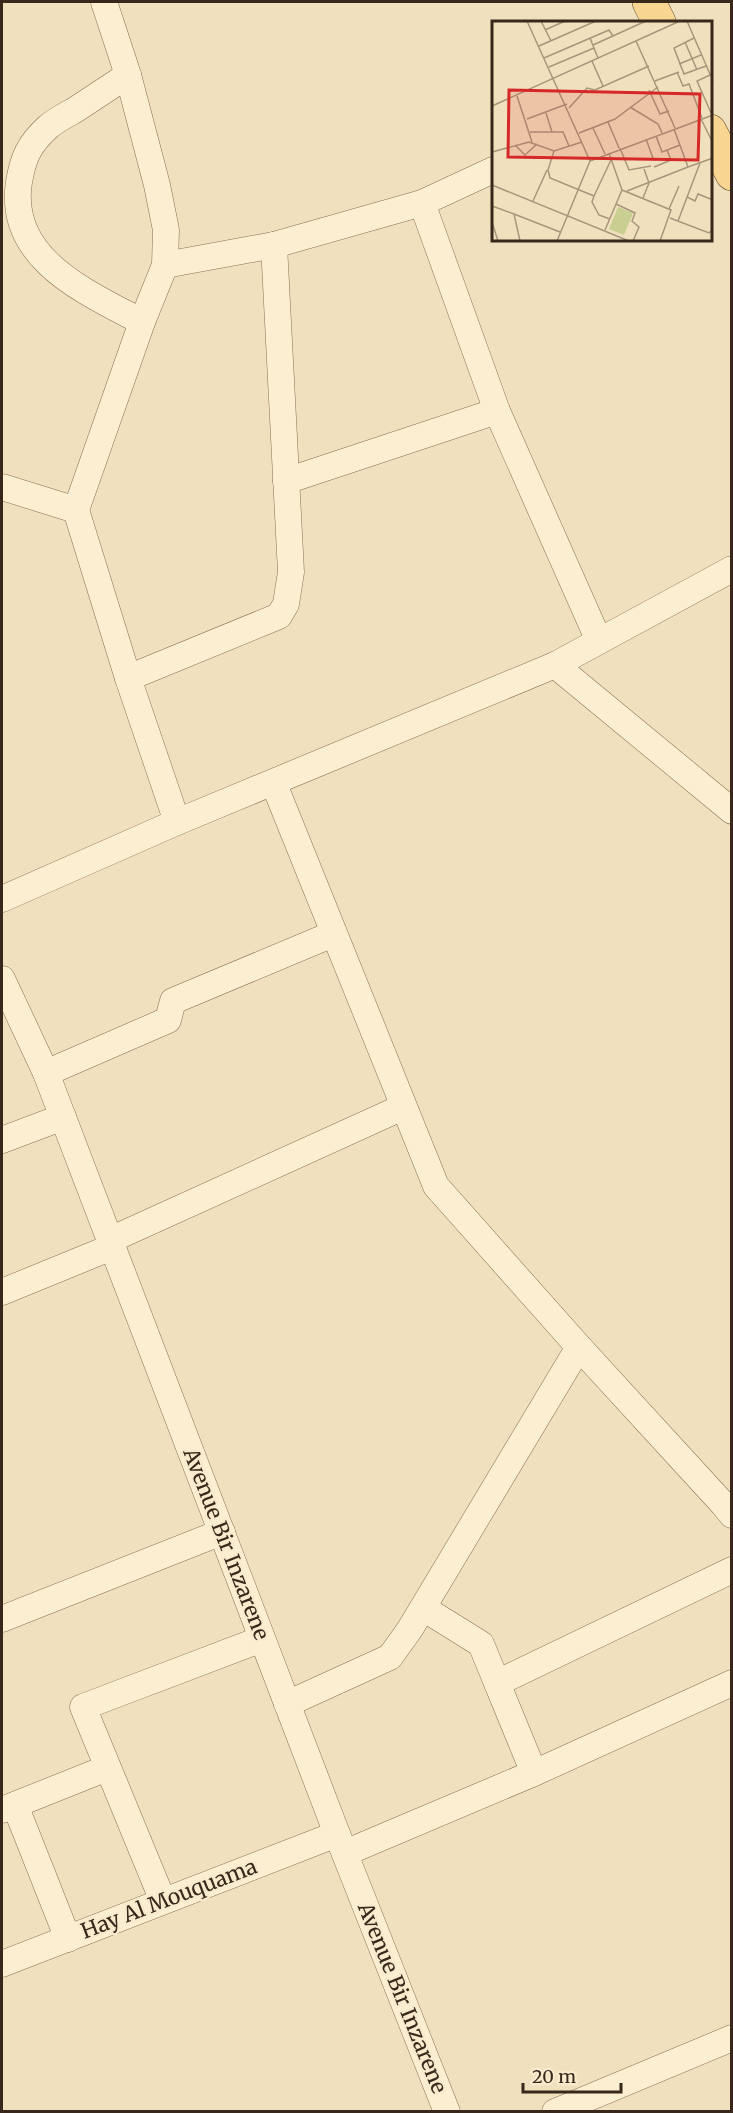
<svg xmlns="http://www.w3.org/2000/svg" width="733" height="2113" font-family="Merriweather,serif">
  <rect width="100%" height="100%" fill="#f1e0bd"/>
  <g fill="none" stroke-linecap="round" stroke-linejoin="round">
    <defs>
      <g id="minor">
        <path d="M 104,2 L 128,75 L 157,185 L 166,230 L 165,265 L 142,322 L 76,510 L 128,678 L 177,822"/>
        <path d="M 128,75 C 110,87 93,98 75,110 C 66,115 56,120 48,127 C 29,144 23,158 19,182 C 7,259 86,292 142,322"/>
        <path d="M 422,203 L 497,411 L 599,641"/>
        <path d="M 165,265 L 274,245 L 422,203 L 493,170"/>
        <path d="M 286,481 L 497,411"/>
        <path d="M 2,487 L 76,510"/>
        <path d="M 555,665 L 732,811"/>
        <path d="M 128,678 L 279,616 L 286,604 L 291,572 L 274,245"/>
        <path d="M 274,784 L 436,1186 L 579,1347 L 723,1504 L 732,1515"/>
        <path d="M 2,899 L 177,822 L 555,665 L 732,569"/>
        <path d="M 2,979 L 46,1073 L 337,1834 L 447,2112"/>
        <path d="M 46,1073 L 168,1020 L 173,1001 L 333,934"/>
        <path d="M 2,1140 L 63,1117"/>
        <path d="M 110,1240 L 403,1107"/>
        <path d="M 2,1292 L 112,1247"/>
        <path d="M 423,1608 L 481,1644 L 497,1683"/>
        <path d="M 2,1619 L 222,1532"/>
        <path d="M 287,1704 L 390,1657 L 410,1629 L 579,1347"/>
        <path d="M 534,1773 L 497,1683 L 732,1570"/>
        <path d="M 15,1805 L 68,1939"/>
        <path d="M 2,1810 L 107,1768"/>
        <path d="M 345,1853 L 534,1773 L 732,1683"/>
        <path d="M 163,1901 L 83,1707 L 262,1639"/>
        <path d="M 2,1964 L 337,1834"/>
        <path d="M 555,2112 L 732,2038"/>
      </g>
      <g id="primary">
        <path d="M 649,2 L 659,22"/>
        <path d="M 710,131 L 732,174"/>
      </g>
    </defs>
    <use href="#minor" stroke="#8a7055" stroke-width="27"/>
    <use href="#primary" stroke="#573e2a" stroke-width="34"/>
    <use href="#minor" stroke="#fbeed1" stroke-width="26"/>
    <use href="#primary" stroke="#f8d591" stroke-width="33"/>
  </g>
  <g text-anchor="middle" stroke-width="4.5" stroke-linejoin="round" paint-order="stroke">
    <g font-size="21" fill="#38281b" stroke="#f8eacd">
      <text transform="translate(226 1544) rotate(69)" y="7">Avenue Bir Inzarene</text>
      <text transform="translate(169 1899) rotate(-21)" y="7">Hay Al Mouquama</text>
      <text transform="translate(402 1998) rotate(68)" y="7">Avenue Bir Inzarene</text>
    </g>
  </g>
  <g transform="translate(492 21)">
    <rect width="220" height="220" fill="#f1e0bd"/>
    <path d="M 126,186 L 141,192 L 132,214 L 117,208 Z" fill="#c9cf91"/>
    <path fill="none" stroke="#a7967c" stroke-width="1.5" d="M 35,0 L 98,140M 49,0 L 59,20M 195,0 L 221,60M 53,9 L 73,0M 98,17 L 106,37M 202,17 L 182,27 L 192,53 L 214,45M 144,20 L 183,107M 193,21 L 205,49M 101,24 L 154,0M 47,25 L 104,0M 52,37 L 117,9 L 121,15M 100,40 L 111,65M 187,43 L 209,34M 57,46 L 102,27M 185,51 L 191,65 L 197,63 L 210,97M 218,54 L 205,60 L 220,94M 163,60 L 187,51M 157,69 L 168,93 L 177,90M 25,75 L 40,121M 0,85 L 188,0M 138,86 L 166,103 L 170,112M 77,87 L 95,67 L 103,69 L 157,45M 54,92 L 60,111M 35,98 L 75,83M 209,98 L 221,122M 116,101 L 127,127M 101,107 L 113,133M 182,108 L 196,146 L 221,137M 38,111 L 71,111 L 77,125M 87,112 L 123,98 L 166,66M 164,115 L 170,131 L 188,124M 154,118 L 162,140M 23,124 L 33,134 L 45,123M 128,127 L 137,149 L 159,145M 62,130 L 56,149 L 58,157 L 102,175 L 100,181 L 107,194 L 118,198M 0,131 L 37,121 L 62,130 L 90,121M 117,132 L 130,169M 162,146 L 179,139 L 175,129M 0,164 L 137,220M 130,169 L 179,189 L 168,220M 135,170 L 196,146M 102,175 L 119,139M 195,176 L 203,180 L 206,173 L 221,179M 151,177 L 157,162 L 152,148M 41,180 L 55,149M 124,183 L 143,192 L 140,200 L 147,206 L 141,220M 0,185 L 22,193M 177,188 L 187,165M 178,197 L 217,212 L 221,208M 186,200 L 208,142M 0,201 L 6,220M 113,209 L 130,169M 28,220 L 22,193 L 68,211M 65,220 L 98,140 L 221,94"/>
    <path fill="#d62828" fill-opacity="0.15" stroke="#d62828" stroke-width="3" d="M 17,69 L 208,73 L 206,139 L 16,136 Z"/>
    <rect width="220" height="220" fill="none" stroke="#38281b" stroke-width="3"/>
  </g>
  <rect width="733" height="2113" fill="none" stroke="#38281b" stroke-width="6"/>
  <path d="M523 2083v9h98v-9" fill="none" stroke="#38281b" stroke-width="3"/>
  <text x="532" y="2083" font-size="18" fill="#38281b" stroke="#f8eacd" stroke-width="4.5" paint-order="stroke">20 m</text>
</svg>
